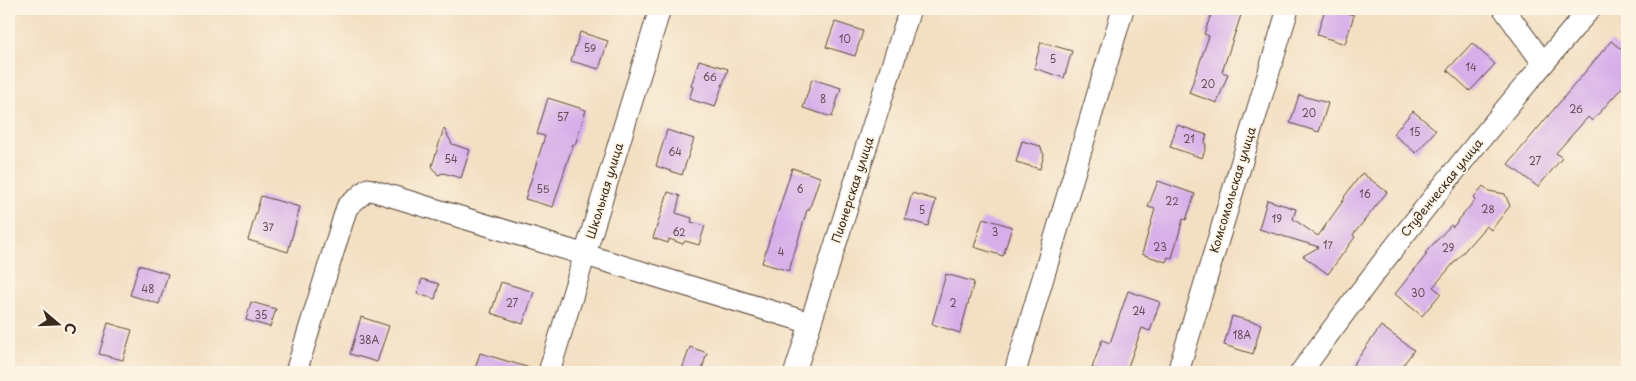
<svg xmlns="http://www.w3.org/2000/svg" width="1636" height="381" font-family="'Playpen Sans',sans-serif">
  <rect width="100%" height="100%" fill="#fcf5e5"/>
  <filter id="ink" filterUnits="userSpaceOnUse"><feTurbulence type="fractalNoise" baseFrequency=".02" numOctaves="2"/><feDisplacementMap in="SourceGraphic" scale="10" xChannelSelector="R" yChannelSelector="G"/><feConvolveMatrix kernelMatrix="1 2 1 2 8 2 1 2 1" color-interpolation-filters="sRGB"/></filter>
  <filter id="wash" filterUnits="userSpaceOnUse"><feTurbulence type="fractalNoise" baseFrequency=".0096" numOctaves="4" result="noise"/><feDisplacementMap in="SourceGraphic" scale="20" xChannelSelector="R" yChannelSelector="G"/><feGaussianBlur stdDeviation="1.12" result="paint"/><feColorMatrix in="noise" values="0 0 0 0 0 0 0 0 0 0 0 0 0 0 0 0 0 1.4 0 .05"/><feComposite in="paint" operator="in"/></filter>
  <g filter="url(#wash)">
    <rect width="100%" height="100%" fill="#f3dfc2"/>
    <g id="blocks">
      <g fill="#d7aeea">
        <path d="M 1213,9 L 1225,9 L 1241,15 L 1222,72 L 1228,74 L 1217,103 L 1189,93 L 1209,36 L 1204,34 Z"/>
        <path d="M 1325,9 L 1334,9 L 1354,15 L 1345,44 L 1317,35 Z"/>
        <path d="M 835,22 L 863,31 L 855,56 L 826,47 Z"/>
        <path d="M 580,32 L 608,41 L 599,69 L 571,61 Z"/>
        <path d="M 1611,41 L 1627,54 L 1627,82 L 1592,121 L 1588,117 L 1556,153 L 1562,158 L 1538,187 L 1508,164 Z"/>
        <path d="M 1041,42 L 1072,51 L 1064,78 L 1034,68 Z"/>
        <path d="M 1472,43 L 1495,64 L 1470,91 L 1447,70 Z"/>
        <path d="M 699,60 L 728,69 L 715,107 L 689,99 L 693,87 L 691,86 Z"/>
        <path d="M 812,79 L 841,88 L 832,117 L 803,108 Z"/>
        <path d="M 1299,95 L 1328,103 L 1319,132 L 1290,123 Z"/>
        <path d="M 548,98 L 586,110 L 575,145 L 573,144 L 553,207 L 525,199 L 545,136 L 537,134 Z"/>
        <path d="M 1413,111 L 1436,130 L 1416,153 L 1393,134 Z"/>
        <path d="M 1177,125 L 1207,135 L 1205,141 L 1206,147 L 1202,158 L 1170,147 Z"/>
        <path d="M 444,128 L 452,144 L 470,150 L 461,178 L 443,173 L 438,175 L 432,166 Z"/>
        <path d="M 667,130 L 694,139 L 682,175 L 656,166 Z"/>
        <path d="M 1022,141 L 1040,146 L 1044,155 L 1040,169 L 1016,162 Z"/>
        <path d="M 792,168 L 820,177 L 809,210 L 807,210 L 789,271 L 762,263 Z"/>
        <path d="M 1362,173 L 1387,192 L 1353,235 L 1355,237 L 1328,274 L 1303,256 L 1319,247 L 1259,229 L 1267,200 L 1296,209 L 1293,219 L 1318,236 L 1345,198 L 1344,197 Z"/>
        <path d="M 1158,181 L 1195,194 L 1186,220 L 1183,219 L 1172,258 L 1168,257 L 1166,262 L 1142,254 L 1155,209 L 1148,207 Z"/>
        <path d="M 1483,186 L 1489,191 L 1505,194 L 1510,206 L 1491,230 L 1486,226 L 1433,287 L 1441,293 L 1422,316 L 1395,294 L 1427,254 L 1425,253 L 1451,225 L 1453,227 L 1475,200 L 1473,198 Z"/>
        <path d="M 668,192 L 680,196 L 676,213 L 692,218 L 691,222 L 705,226 L 699,245 L 685,241 L 683,244 L 669,239 L 668,243 L 653,238 Z"/>
        <path d="M 912,193 L 936,200 L 928,226 L 905,219 Z"/>
        <path d="M 261,196 L 300,207 L 288,252 L 248,240 Z"/>
        <path d="M 983,218 L 1012,227 L 1003,256 L 974,247 Z"/>
        <path d="M 139,265 L 168,274 L 159,304 L 130,295 Z"/>
        <path d="M 946,274 L 974,282 L 960,333 L 932,324 Z"/>
        <path d="M 422,279 L 439,284 L 435,299 L 417,294 Z"/>
        <path d="M 501,282 L 534,292 L 523,324 L 491,313 Z"/>
        <path d="M 1128,291 L 1160,302 L 1150,331 L 1142,328 L 1126,372 L 1105,372 L 1092,368 L 1102,340 L 1110,343 Z"/>
        <path d="M 251,302 L 276,309 L 270,327 L 246,320 Z"/>
        <path d="M 1232,316 L 1261,324 L 1253,354 L 1224,345 Z"/>
        <path d="M 361,317 L 389,326 L 377,362 L 350,354 Z"/>
        <path d="M 108,323 L 132,330 L 123,360 L 99,354 Z"/>
        <path d="M 1381,326 L 1414,350 L 1398,372 L 1348,372 Z"/>
        <path d="M 690,347 L 707,353 L 701,372 L 681,372 Z"/>
        <path d="M 480,353 L 530,368 L 530,372 L 474,372 Z"/>
      </g>
    </g>
  </g>
  <g filter="url(#ink)">
    <use href="#blocks" fill-opacity="0" stroke="#574537" stroke-width="1"/>
    <g fill="none" stroke-linecap="round" stroke-linejoin="round">
      <defs>
        <g id="street">
          <path d="M 1504,9 L 1543,63"/>
          <path d="M 296,372 L 347,207 L 368,189 L 810,323"/>
          <path d="M 549,372 L 660,9"/>
          <path d="M 795,372 L 910,9"/>
          <path d="M 1015,372 L 1123,9"/>
          <path d="M 1178,372 L 1288,9"/>
          <path d="M 1301,372 C 1391,247 1489,126 1590,9"/>
        </g>
      </defs>
      <use href="#street" stroke="#574537" stroke-width="23"/>
      <use href="#street" stroke="#fff" stroke-width="21"/>
    </g>
  </g>
  <g text-anchor="middle" stroke-width="4" stroke-linejoin="round" paint-order="stroke">
    <g font-size="10" fill="#624b51">
      <text x="845" y="43">10</text>
      <text x="590" y="52">59</text>
      <text x="1053" y="63">5</text>
      <text x="1471" y="71">14</text>
      <text x="710" y="81">66</text>
      <text x="1208" y="88">20</text>
      <text x="823" y="103">8</text>
      <text x="1576" y="113">26</text>
      <text x="1309" y="117">20</text>
      <text x="563" y="121">57</text>
      <text x="1415" y="136">15</text>
      <text x="1189" y="143">21</text>
      <text x="675" y="156">64</text>
      <text x="451" y="163">54</text>
      <text x="1535" y="165">27</text>
      <text x="543" y="193">55</text>
      <text x="800" y="193">6</text>
      <text x="1365" y="198">16</text>
      <text x="1172" y="205">22</text>
      <text x="1488" y="213">28</text>
      <text x="922" y="214">5</text>
      <text x="1277" y="223">19</text>
      <text x="268" y="231">37</text>
      <text x="679" y="236">62</text>
      <text x="995" y="236">3</text>
      <text x="1328" y="249">17</text>
      <text x="1160" y="251">23</text>
      <text x="1448" y="252">29</text>
      <text x="781" y="256">4</text>
      <text x="148" y="293">48</text>
      <text x="1418" y="297">30</text>
      <text x="512" y="307">27</text>
      <text x="953" y="307">2</text>
      <text x="1139" y="315">24</text>
      <text x="261" y="319">35</text>
      <text x="1242" y="339">18А</text>
      <text x="369" y="344">38А</text>
    </g>
    <g font-size="12" fill="#3b2a1e" stroke="#fcf5e5">
      <text transform="translate(1442 188) rotate(-51)" y="4">Студенческая улица</text>
      <text transform="translate(853 190) rotate(-72)" y="4">Пионерская улица</text>
      <text transform="translate(1233 190) rotate(-73)" y="4">Комсомольская улица</text>
      <text transform="translate(605 191) rotate(-73)" y="4">Школьная улица</text>
    </g>
  </g>
  <rect width="1636" height="381" fill="none" stroke="#fcf5e5" stroke-width="30"/>
  <g transform="translate(58 324) rotate(109)" stroke="#fcf5e5" stroke-width="4" paint-order="stroke">
  <path d="M0-4L9 19L0 12L-9 19Z" fill="#3b2a1e"/>
  <text y="-8" font-size="14" font-weight="bold" text-anchor="middle" fill="#3b2a1e">С</text>
  </g>
</svg>
